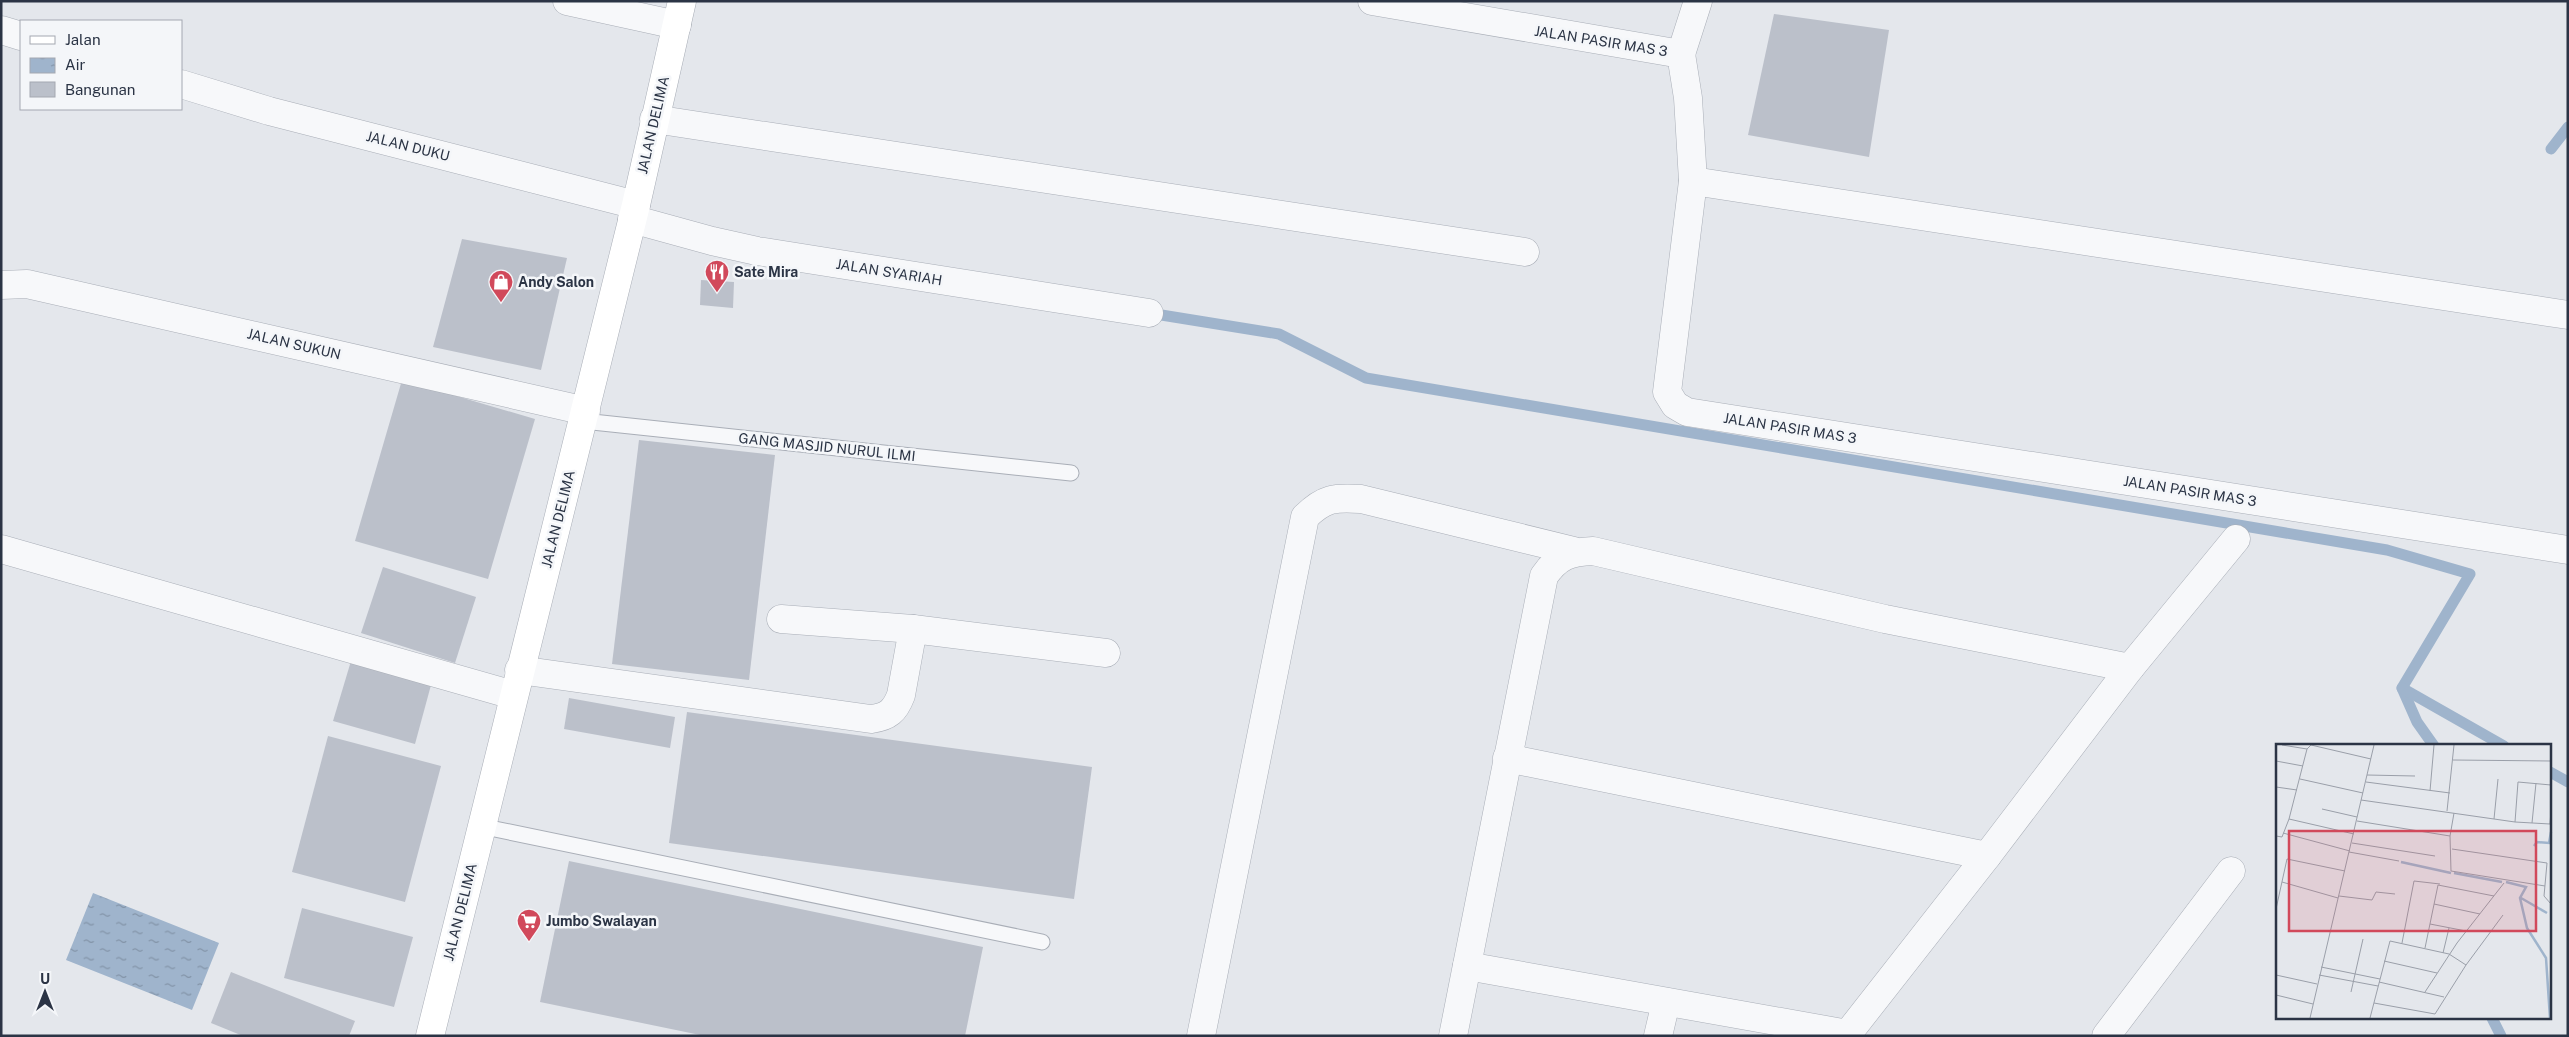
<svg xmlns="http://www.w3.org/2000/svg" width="2569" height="1037" font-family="'Public Sans',sans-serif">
  <defs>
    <pattern id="water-ripples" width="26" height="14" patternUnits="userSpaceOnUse" patternTransform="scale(1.25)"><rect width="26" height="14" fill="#9fb4cc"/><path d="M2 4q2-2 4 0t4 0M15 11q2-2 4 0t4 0" fill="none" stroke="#8293a7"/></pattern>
  </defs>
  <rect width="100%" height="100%" fill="#e4e7ec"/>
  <path fill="url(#water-ripples)" d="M 93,893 L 219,943 L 192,1010 L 66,960 Z"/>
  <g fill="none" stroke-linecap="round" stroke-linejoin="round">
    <g stroke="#9fb4cc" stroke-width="11">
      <path d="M 2551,149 L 2568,127"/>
      <path d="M 1149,313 L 1279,334 L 1366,378 L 2387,550 L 2470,574 L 2402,688 L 2417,722 L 2434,746"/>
      <path d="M 2402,688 L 2504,746"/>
      <path d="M 2550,772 L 2568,782"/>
      <path d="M 2492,1018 L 2501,1036"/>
    </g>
  </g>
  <g fill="#bbc0ca">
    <path d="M 1774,14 L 1889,30 L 1869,157 L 1748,135 Z"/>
    <path d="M 462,239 L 567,258 L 541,370 L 433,347 Z"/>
    <path d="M 701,280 L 734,282 L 733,308 L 700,305 Z"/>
    <path d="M 402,380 L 535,419 L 488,579 L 355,541 Z"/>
    <path d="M 639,440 L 775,455 L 749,680 L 612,664 Z"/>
    <path d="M 383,567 L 476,597 L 455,663 L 361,633 Z"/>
    <path d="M 351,661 L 431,685 L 415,744 L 333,721 Z"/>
    <path d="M 569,698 L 675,717 L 670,748 L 564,729 Z"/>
    <path d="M 687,712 L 1092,767 L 1074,899 L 669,843 Z"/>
    <path d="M 328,736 L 441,766 L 405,902 L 292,872 Z"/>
    <path d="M 569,861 L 983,947 L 965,1036 L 705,1036 L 540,1002 Z"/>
    <path d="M 302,908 L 413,937 L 394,1007 L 284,978 Z"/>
    <path d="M 231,972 L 355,1021 L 349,1036 L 243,1036 L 211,1023 Z"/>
  </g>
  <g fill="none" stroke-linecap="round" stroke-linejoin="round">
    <defs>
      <g id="lane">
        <path d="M 583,421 L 1071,473"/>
        <path d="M 480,826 L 1042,942"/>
      </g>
      <g id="street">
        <path d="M 567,1 L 677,25"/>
        <path d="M 1372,1 L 1681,54 L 1688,98 L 1693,181 L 1667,392 L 1675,405 L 1687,412 L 2568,550"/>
        <path d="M 1,30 L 21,36"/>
        <path d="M 1681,54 L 1698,1"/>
        <path d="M 181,84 L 269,111 L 636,205"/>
        <path d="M 654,119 L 1525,252"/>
        <path d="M 1693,181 L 2568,315"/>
        <path d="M 632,219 L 712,241 L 757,251 L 1149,313"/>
        <path d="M 1,285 L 27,284 L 586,411"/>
        <path d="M 1,549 L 513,695"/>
        <path d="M 781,619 L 913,629"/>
        <path d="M 519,670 L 871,719 C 888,717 895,711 901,695 L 913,629 L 1106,653"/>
        <path d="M 1507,758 L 1987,856"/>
        <path d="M 1467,966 L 1848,1034"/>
        <path d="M 1201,1036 L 1305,517 C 1324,498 1335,497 1361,499 L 1574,551"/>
        <path d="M 1453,1036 L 1544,576 C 1558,556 1569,552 1593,551 L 1885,619 L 2130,668"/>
        <path d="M 1658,1036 L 1666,1002"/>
        <path d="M 1846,1036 L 1987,856 L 2130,668 L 2236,539"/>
        <path d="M 2106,1036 L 2231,871"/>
      </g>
      <path id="secondary" d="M 430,1036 L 636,205 L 682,1"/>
    </defs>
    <use href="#lane" stroke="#a9aeb7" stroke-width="17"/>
    <use href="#street" stroke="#a9aeb7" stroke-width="29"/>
    <use href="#secondary" stroke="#a9aeb7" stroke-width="29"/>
    <use href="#lane" stroke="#f7f8fa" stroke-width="15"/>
    <use href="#street" stroke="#f7f8fa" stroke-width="28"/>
    <use href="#secondary" stroke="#fff" stroke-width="28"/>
  </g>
  <defs>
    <symbol id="restaurant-pin" viewBox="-11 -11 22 30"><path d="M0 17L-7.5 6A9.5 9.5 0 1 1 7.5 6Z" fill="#d1495b" stroke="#f4f6f9"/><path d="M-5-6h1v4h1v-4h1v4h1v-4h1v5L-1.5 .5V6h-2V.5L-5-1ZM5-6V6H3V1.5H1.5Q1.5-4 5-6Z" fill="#fff"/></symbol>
    <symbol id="shop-pin" viewBox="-11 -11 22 30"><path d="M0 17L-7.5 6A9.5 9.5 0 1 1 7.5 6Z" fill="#d1495b" stroke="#f4f6f9"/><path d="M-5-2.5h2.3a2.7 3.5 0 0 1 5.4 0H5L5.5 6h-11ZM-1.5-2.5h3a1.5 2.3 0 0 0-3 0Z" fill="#fff"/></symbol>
    <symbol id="supermarket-pin" viewBox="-11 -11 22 30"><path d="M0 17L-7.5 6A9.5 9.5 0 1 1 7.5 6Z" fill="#d1495b" stroke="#f4f6f9"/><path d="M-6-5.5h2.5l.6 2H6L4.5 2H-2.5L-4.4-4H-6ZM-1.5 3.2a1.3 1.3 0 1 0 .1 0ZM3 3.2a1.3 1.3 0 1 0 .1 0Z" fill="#fff"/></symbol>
  </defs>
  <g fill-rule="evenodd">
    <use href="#restaurant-pin" x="703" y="258" width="28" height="38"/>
    <use href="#shop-pin" x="487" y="268" width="28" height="38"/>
    <use href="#supermarket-pin" x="515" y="907" width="28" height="38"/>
  </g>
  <g text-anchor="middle" stroke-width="5" stroke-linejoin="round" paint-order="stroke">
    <g font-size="14" fill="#2b3445" stroke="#f4f6f9">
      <text transform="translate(1601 41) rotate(9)" y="5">JALAN PASIR MAS 3</text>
      <text transform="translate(653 125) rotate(-77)" y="5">JALAN DELIMA</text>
      <text transform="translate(408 146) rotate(14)" y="5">JALAN DUKU</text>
      <text transform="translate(889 272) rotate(9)" y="5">JALAN SYARIAH</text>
      <text transform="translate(294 344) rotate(13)" y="5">JALAN SUKUN</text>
      <text transform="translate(1790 428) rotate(9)" y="5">JALAN PASIR MAS 3</text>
      <text transform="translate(827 447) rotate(6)" y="5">GANG MASJID NURUL ILMI</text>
      <text transform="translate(2190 491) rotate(9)" y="5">JALAN PASIR MAS 3</text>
      <text transform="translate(558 519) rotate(-76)" y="5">JALAN DELIMA</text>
      <text transform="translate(460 912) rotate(-76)" y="5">JALAN DELIMA</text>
    </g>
    <g font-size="14" font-weight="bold" fill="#2b3445" stroke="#f4f6f9" text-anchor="start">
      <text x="734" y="277">Sate Mira</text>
      <text x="518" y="287">Andy Salon</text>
      <text x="546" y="926">Jumbo Swalayan</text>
    </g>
  </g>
  <g transform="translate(2276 744)">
    <rect width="275" height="275" fill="#e4e7ec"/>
    <path fill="none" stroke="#9fb4cc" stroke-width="2.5" d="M 258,102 L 261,98 L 273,99 L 275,88M 125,118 L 175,129M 178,129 L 226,138M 230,138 L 250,143 L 244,154 L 251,184 L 270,214 L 274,274M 245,154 L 271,169"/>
    <path fill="none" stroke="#9a9fa9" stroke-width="1" d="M 6,1 L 31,5M 31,5 L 35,1 L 95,15M 177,16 L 275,17M 0,17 L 27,22M 91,31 L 139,32M 24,35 L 87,49M 90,38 L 174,49M 0,43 L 21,46M 154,47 L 158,1M 85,56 L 239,78 L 274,80 L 275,66M 46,65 L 81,73M 171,67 L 178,1M 13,75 L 78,90M 218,75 L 222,35M 81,77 L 174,92 L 175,127 L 269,142M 239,78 L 242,38 L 275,41M 256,79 L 260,39M 7,89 L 74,107M 0,92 L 6,93 L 13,75 L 31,5M 174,92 L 178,69M 76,99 L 159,112M 176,105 L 271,119 L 268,152 L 275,160M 73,108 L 123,117M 6,138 L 62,154M 63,152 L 96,156 L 100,148 L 119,150M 158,160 L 204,170M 0,165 L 11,115 L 69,127M 154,180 L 190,187M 126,199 L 138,137 L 164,140M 149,204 L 162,141 L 218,152M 167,209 L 173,184M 108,217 L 161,229M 45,223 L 104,235M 0,231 L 41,240M 43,231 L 102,242M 103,238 L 168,253M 75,248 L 87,195M 149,248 L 181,199 L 228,139M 0,251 L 37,260M 98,259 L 159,270 L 190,221 L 227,171M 34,274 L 98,1M 94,274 L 114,197 L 173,210 L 190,221"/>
    <path fill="#d1495b" fill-opacity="0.15" stroke="#d1495b" stroke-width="2.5" d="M 13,87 L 260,87 L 260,187 L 13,187 Z"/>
    <rect width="275" height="275" fill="none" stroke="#2b3445" stroke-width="2.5"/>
  </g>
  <rect width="2569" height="1037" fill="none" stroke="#2b3445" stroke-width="5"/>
  <rect x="20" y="20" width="162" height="90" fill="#f4f6f9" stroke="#a4a8b1"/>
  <rect x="30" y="36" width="25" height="8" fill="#ffffff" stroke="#a4a8b1"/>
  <text x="65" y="45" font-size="15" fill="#2b3445">Jalan</text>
  <rect x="30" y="58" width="25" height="15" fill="url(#water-ripples)" stroke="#a4a8b1"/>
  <text x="65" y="70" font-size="15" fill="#2b3445">Air</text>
  <rect x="30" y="82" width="25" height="15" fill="#bbc0ca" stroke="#a4a8b1"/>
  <text x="65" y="95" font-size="15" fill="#2b3445">Bangunan</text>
  <g transform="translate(45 992)" stroke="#f4f6f9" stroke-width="4" paint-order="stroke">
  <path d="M0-4L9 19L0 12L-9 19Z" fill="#2b3445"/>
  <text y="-8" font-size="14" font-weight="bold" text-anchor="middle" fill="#2b3445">U</text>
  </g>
</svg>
